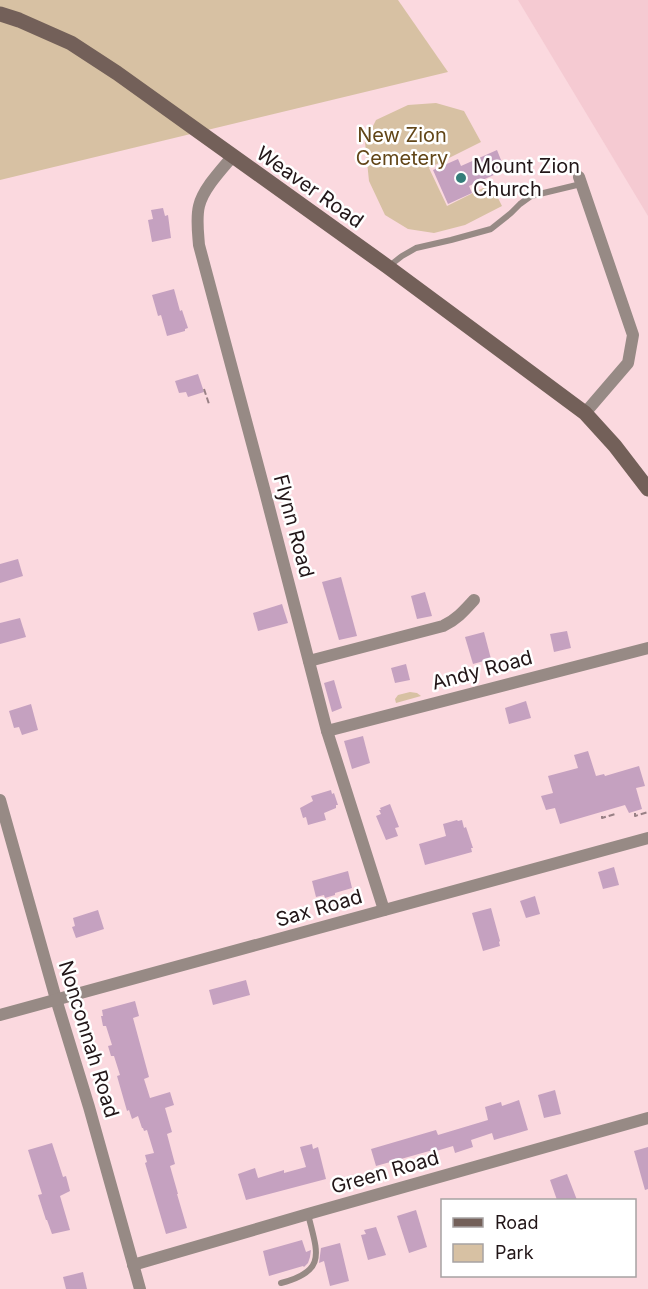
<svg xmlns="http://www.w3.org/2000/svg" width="648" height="1289" font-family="Inter,sans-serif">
  <rect width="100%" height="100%" fill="#fbd9df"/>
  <path fill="#f5cad2" d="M 518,0 L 648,0 L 648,216 Z"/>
  <g fill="#d7c1a3">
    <path d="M 0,0 L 398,0 L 448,72 L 0,180 Z"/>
    <path d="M 436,103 L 464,111 L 481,142 L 429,168 L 447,206 L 491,184 L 502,206 L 465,225 L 434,233 L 408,229 L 385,215 L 369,181 L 365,142 L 376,120 L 408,105 Z"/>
    <path d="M 410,692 L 417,693 L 421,696 L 396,703 L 395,699 L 398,695 Z"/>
  </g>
  <g fill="#c5a1c0">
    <path d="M 497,150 L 505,170 L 469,186 L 472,193 L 448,204 L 433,170 L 458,159 L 461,166 Z"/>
    <path d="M 163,208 L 165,216 L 168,215 L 171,238 L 152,242 L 148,220 L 153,219 L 151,210 Z"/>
    <path d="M 174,289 L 180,311 L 182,310 L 188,328 L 185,329 L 185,331 L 167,336 L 161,315 L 158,316 L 152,295 Z"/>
    <path d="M 198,374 L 204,392 L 188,397 L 186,392 L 179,393 L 175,381 Z"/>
    <path d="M 18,559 L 23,576 L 0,583 L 0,564 Z"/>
    <path d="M 341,577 L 357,636 L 339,640 L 322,582 Z"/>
    <path d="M 425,592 L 432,616 L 417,619 L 411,596 Z"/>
    <path d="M 282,604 L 288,623 L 258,631 L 253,613 Z"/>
    <path d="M 20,618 L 26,637 L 0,644 L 0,623 Z"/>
    <path d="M 567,631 L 571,648 L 554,652 L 550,634 Z"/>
    <path d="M 484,632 L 491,659 L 473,664 L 465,637 Z"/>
    <path d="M 406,664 L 410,680 L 395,683 L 391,668 Z"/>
    <path d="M 334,680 L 342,708 L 332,712 L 324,683 Z"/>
    <path d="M 526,701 L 531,718 L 509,724 L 505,708 Z"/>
    <path d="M 31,704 L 38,730 L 22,735 L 19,727 L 14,728 L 9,711 Z"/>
    <path d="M 363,736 L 370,763 L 352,769 L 344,741 Z"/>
    <path d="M 588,751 L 596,776 L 604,774 L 605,776 L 639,766 L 645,786 L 636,788 L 642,809 L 629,813 L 625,805 L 560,824 L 555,808 L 546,810 L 541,796 L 553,793 L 548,776 L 578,768 L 574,755 Z"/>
    <path d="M 331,790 L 332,794 L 334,793 L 338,805 L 336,805 L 336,808 L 324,813 L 326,820 L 308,825 L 306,817 L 303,818 L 300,808 L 313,801 L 311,796 Z"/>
    <path d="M 390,804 L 399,827 L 395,828 L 398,836 L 386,840 L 376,816 L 381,814 L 379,810 L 381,810 L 380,808 Z"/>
    <path d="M 457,820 L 458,821 L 462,820 L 464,828 L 466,827 L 473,848 L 471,848 L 472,852 L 425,865 L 419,844 L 446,836 L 443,824 Z"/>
    <path d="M 614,867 L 619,885 L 603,889 L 598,872 Z"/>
    <path d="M 348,871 L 352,888 L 335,893 L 335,895 L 325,898 L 324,895 L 316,897 L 312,881 Z"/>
    <path d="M 535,896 L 540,914 L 526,918 L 520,901 Z"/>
    <path d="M 491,908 L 500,941 L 499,942 L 500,946 L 483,951 L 472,913 Z"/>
    <path d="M 98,910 L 104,929 L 76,938 L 72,927 L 75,926 L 73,918 Z"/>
    <path d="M 246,980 L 250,995 L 213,1005 L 209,990 Z"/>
    <path d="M 135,1001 L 139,1016 L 133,1018 L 149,1077 L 144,1079 L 150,1098 L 170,1092 L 174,1105 L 165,1108 L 172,1132 L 167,1134 L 175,1164 L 170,1166 L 178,1194 L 177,1194 L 187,1228 L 166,1234 L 145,1163 L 147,1162 L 145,1155 L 154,1153 L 147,1130 L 144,1131 L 143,1128 L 142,1128 L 138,1116 L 132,1119 L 129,1110 L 127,1111 L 117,1076 L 120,1075 L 114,1056 L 111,1056 L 108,1046 L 112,1045 L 106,1026 L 103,1026 L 101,1016 L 103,1016 L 102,1010 Z"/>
    <path d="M 555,1090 L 561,1114 L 544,1118 L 538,1095 Z"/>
    <path d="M 519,1100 L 528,1130 L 494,1140 L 492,1133 L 471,1140 L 473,1147 L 455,1153 L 453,1146 L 433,1152 L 433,1150 L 376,1166 L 371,1149 L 436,1130 L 438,1135 L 488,1120 L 485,1107 L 501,1102 L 502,1106 Z"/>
    <path d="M 52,1143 L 63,1177 L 66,1176 L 70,1191 L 60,1196 L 70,1230 L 52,1234 L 47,1220 L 46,1220 L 38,1195 L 42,1194 L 28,1150 Z"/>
    <path d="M 312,1144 L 313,1149 L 318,1147 L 326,1179 L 246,1200 L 238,1174 L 255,1168 L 258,1178 L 284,1170 L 284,1173 L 306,1167 L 300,1147 Z"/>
    <path d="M 648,1147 L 648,1189 L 645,1190 L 634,1151 Z"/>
    <path d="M 567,1174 L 577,1200 L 557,1200 L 550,1180 Z"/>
    <path d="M 416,1210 L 427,1247 L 409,1253 L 397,1216 Z"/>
    <path d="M 376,1227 L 386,1255 L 368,1260 L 361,1235 L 366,1234 L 364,1230 Z"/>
    <path d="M 302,1240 L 306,1252 L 311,1250 L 310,1257 L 308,1263 L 304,1267 L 303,1266 L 269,1276 L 263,1251 Z"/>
    <path d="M 340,1243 L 349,1281 L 330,1286 L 324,1261 L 319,1263 L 321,1248 Z"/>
    <path d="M 83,1272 L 87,1289 L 66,1289 L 63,1277 Z"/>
  </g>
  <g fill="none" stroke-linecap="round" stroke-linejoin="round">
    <g stroke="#988085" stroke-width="2" stroke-dasharray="6 3" stroke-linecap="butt">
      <path d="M 204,389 L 209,404"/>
      <path d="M 635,813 L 635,816 L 648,812"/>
      <path d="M 602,816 L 602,818 L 615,814"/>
    </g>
    <g stroke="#978a85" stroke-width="6">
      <path d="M 388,267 L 402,256 L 416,248 L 451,240 L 491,229 L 511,213 L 520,204 L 531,196 L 581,184"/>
      <path d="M 281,1283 C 328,1271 317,1252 308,1214"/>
    </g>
    <g stroke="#978a85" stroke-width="12">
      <path d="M 232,157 C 221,170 203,189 199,206 C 196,218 198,232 199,245 L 265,492 L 327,731 L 384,910"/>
      <path d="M 579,177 L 633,335 L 628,363 L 585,413"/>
      <path d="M 309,661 L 443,626 C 456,620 464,611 474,600"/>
      <path d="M 327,731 L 648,648"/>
      <path d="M 0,800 L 56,999 L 89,1107 L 140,1289"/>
      <path d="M 0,1015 L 648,838"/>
      <path d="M 133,1265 L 308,1214 L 648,1118"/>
    </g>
    <path stroke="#736059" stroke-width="15" d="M 0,14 L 19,20 L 71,43 L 117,73 L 388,267 L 585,413 L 615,446 L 648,489"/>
  </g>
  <circle fill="#347d7a" stroke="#fff" stroke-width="2" cx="461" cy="178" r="6"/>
  <g text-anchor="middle" stroke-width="5" stroke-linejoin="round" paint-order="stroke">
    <g font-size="20" fill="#624618" stroke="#fff">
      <text x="402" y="142">New Zion<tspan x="402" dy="23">Cemetery</tspan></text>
    </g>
    <g font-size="20" fill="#221618" stroke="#fff" text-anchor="start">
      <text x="473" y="173">Mount Zion<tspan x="473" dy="23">Church</tspan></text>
    </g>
    <g font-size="20" fill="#221618" stroke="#fff">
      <text transform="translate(310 187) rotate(35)" y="7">Weaver Road</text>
      <text transform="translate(294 526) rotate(75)" y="7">Flynn Road</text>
      <text transform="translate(482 670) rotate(-15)" y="7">Andy Road</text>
      <text transform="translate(319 908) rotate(-16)" y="7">Sax Road</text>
      <text transform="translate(89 1039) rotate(73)" y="7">Nonconnah Road</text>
      <text transform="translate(385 1172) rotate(-16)" y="7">Green Road</text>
    </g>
  </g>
  <rect x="441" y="1199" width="195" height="78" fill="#ffffff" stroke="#a7a2a3" stroke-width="1.5"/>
  <rect x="453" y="1218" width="30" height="9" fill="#736059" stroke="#a7a2a3" stroke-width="1.5"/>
  <text x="495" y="1229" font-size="18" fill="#221618">Road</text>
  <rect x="453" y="1244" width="30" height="18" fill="#d7c1a3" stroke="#a7a2a3" stroke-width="1.5"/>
  <text x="495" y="1259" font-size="18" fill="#221618">Park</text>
</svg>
